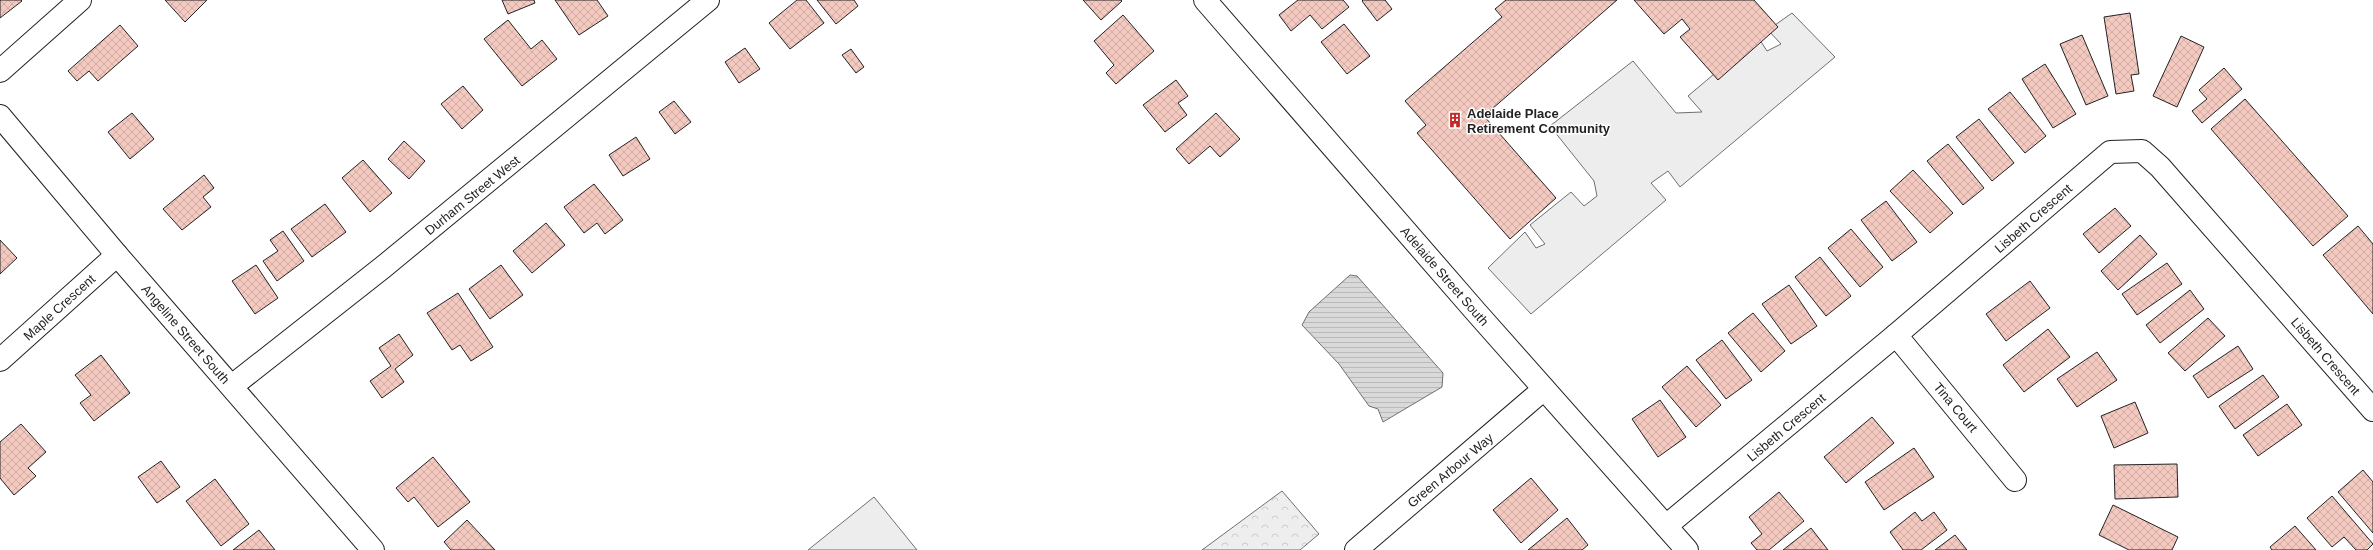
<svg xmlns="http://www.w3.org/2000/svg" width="2373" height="550" font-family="Arial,sans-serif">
  <defs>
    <pattern id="park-crowns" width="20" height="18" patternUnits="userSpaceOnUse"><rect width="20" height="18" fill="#eee"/><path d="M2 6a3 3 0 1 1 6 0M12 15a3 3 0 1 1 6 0" fill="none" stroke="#ccc"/></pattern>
    <pattern id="water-rules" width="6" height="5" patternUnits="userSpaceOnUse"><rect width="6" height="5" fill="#d9d9d9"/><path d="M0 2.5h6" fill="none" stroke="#bababa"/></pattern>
    <pattern id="building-cross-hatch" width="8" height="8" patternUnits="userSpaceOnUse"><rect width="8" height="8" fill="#f3c9c0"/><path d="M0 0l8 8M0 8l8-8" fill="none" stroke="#d0aca5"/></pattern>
  </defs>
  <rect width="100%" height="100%" fill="#fff"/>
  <path fill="url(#park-crowns)" stroke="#6f6f6f" d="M 1282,491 L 1319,534 L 1300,550 L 1202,550 Z"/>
  <g fill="#ededed" stroke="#6f6f6f">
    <path d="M 1792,13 L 1835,57 L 1680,187 L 1668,171 L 1651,183 L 1666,200 L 1531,314 L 1488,268 L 1525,232 L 1536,248 L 1545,244 L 1530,225 L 1571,192 L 1584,206 L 1597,196 L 1594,181 L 1550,126 L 1633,61 L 1676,113 L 1702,112 L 1688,96 L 1758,37 L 1767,51 L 1781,44 L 1768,30 Z"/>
    <path d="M 874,497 L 917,550 L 808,550 Z"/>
  </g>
  <path fill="url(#water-rules)" stroke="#6f6f6f" d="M 1350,275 L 1357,276 L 1443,373 L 1442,387 L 1383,422 L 1378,409 L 1369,406 L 1339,364 L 1302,325 L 1309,312 Z"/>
  <g fill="url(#building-cross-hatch)" stroke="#222">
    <path d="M 0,0 L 21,0 L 22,1 L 0,18 Z"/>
    <path d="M 165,0 L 207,0 L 185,22 Z"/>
    <path d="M 502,0 L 534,0 L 535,3 L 508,14 Z"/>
    <path d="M 555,0 L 597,0 L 608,16 L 579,35 Z"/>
    <path d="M 797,0 L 806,0 L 824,23 L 790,49 L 769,23 Z"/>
    <path d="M 817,0 L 854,0 L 858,6 L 836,24 Z"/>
    <path d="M 1083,0 L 1121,0 L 1122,1 L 1101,20 Z"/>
    <path d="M 1298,0 L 1343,0 L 1349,7 L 1322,29 L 1310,15 L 1291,31 L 1279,15 Z"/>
    <path d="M 1363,0 L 1385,0 L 1392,9 L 1377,21 L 1362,1 Z"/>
    <path d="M 1506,0 L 1617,0 L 1484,116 L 1556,198 L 1510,239 L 1417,133 L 1426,125 L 1405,101 L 1502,17 L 1495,9 Z"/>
    <path d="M 1634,0 L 1754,0 L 1778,27 L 1718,80 L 1680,37 L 1690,29 L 1682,19 L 1664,34 Z"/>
    <path d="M 2130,13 L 2139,74 L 2131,75 L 2134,91 L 2116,94 L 2104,17 Z"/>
    <path d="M 1123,15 L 1154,51 L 1116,84 L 1106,73 L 1114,65 L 1094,41 Z"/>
    <path d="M 508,20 L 531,49 L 542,40 L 557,59 L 522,86 L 484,39 Z"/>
    <path d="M 1344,24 L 1370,56 L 1347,74 L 1321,42 Z"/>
    <path d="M 120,25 L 138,46 L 98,81 L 89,71 L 77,81 L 68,71 Z"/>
    <path d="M 2082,35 L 2108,96 L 2086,105 L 2060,44 Z"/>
    <path d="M 2181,36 L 2204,47 L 2177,107 L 2153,96 Z"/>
    <path d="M 745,48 L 760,69 L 739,83 L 725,62 Z"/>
    <path d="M 851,49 L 864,67 L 856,73 L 842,55 Z"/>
    <path d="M 2045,64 L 2076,114 L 2053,128 L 2022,79 Z"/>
    <path d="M 2224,68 L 2242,89 L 2202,123 L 2192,111 L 2207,99 L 2199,90 Z"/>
    <path d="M 1176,80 L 1188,96 L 1178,103 L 1187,115 L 1165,132 L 1143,105 Z"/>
    <path d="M 463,86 L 483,110 L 462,129 L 441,104 Z"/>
    <path d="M 2010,92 L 2046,136 L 2025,153 L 1988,109 Z"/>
    <path d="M 2245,99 L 2348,216 L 2313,246 L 2211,129 Z"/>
    <path d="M 674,101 L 691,122 L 675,134 L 659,112 Z"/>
    <path d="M 132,113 L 154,139 L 130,159 L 108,132 Z"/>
    <path d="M 1216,113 L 1240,139 L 1220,157 L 1210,146 L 1189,164 L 1176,149 Z"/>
    <path d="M 1979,119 L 2014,163 L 1992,181 L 1956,137 Z"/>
    <path d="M 636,137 L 650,159 L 623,176 L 609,155 Z"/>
    <path d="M 404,141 L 425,161 L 409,179 L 388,159 Z"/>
    <path d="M 1948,144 L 1984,188 L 1963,205 L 1927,161 Z"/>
    <path d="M 363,160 L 392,193 L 370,212 L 342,178 Z"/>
    <path d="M 1913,170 L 1953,213 L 1930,233 L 1890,191 Z"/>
    <path d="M 204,175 L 214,188 L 203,197 L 211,207 L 182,230 L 163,209 Z"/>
    <path d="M 594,184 L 623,220 L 605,234 L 597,223 L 584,233 L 564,207 Z"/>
    <path d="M 1886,201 L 1917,242 L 1892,261 L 1861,220 Z"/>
    <path d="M 325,204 L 346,232 L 312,257 L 291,229 Z"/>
    <path d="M 2115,208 L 2131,226 L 2099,253 L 2083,234 Z"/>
    <path d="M 546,223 L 565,245 L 532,273 L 513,251 Z"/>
    <path d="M 2358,226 L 2373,244 L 2373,314 L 2323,255 Z"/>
    <path d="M 1851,229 L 1883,267 L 1860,287 L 1828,248 Z"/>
    <path d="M 283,231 L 304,261 L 277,281 L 263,261 L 278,251 L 270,240 Z"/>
    <path d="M 2140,235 L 2157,254 L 2118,290 L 2101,271 Z"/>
    <path d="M 0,240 L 17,258 L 0,274 Z"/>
    <path d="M 1820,257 L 1851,296 L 1826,316 L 1795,277 Z"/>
    <path d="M 2167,263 L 2182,284 L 2137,315 L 2122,294 Z"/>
    <path d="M 256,265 L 278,298 L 255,314 L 232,281 Z"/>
    <path d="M 501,265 L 523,295 L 490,319 L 469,289 Z"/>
    <path d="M 2030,281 L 2050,308 L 2006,341 L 1986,314 Z"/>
    <path d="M 1789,285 L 1817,326 L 1791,344 L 1762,304 Z"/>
    <path d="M 2190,290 L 2204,309 L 2160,343 L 2146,325 Z"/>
    <path d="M 458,293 L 493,347 L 471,361 L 460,345 L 452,350 L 427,313 Z"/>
    <path d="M 1753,313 L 1785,351 L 1761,372 L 1728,333 Z"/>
    <path d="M 2208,318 L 2225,336 L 2185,371 L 2168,353 Z"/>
    <path d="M 2048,329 L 2070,357 L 2024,392 L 2003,365 Z"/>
    <path d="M 399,334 L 413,355 L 395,369 L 404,382 L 382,398 L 370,381 L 391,366 L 379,348 Z"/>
    <path d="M 1722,340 L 1752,380 L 1726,399 L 1696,360 Z"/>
    <path d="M 2238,346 L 2253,369 L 2208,398 L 2193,376 Z"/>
    <path d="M 2097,352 L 2117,380 L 2077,407 L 2057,379 Z"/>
    <path d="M 101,355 L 130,393 L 94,421 L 80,403 L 91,395 L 75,375 Z"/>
    <path d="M 1687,366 L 1721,405 L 1696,427 L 1662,387 Z"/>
    <path d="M 2263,375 L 2279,397 L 2235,429 L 2219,406 Z"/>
    <path d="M 1660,400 L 1686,437 L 1658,457 L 1632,419 Z"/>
    <path d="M 2135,402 L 2148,433 L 2114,448 L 2101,416 Z"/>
    <path d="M 2287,404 L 2302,425 L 2258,456 L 2243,435 Z"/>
    <path d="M 1872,417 L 1894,443 L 1846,483 L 1824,457 Z"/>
    <path d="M 21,424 L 46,452 L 28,468 L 36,476 L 14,495 L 0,478 L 0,442 Z"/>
    <path d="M 1914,448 L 1934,477 L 1884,510 L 1865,482 Z"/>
    <path d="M 433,457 L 470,502 L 438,527 L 414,497 L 408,502 L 396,488 Z"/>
    <path d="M 161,461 L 180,487 L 157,503 L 138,477 Z"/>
    <path d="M 2177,464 L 2178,497 L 2115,499 L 2114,465 Z"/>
    <path d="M 2363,470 L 2373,482 L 2373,533 L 2338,492 Z"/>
    <path d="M 1531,478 L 1558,510 L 1521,543 L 1493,510 Z"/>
    <path d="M 215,479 L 249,524 L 221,546 L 186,501 Z"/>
    <path d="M 1779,492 L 1804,521 L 1769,550 L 1757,550 L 1751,543 L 1762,534 L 1749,517 Z"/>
    <path d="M 2332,496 L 2373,544 L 2367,550 L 2356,550 L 2344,537 L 2332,547 L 2307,518 Z"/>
    <path d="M 2113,505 L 2178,537 L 2172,550 L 2129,550 L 2099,535 Z"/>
    <path d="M 1915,512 L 1922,521 L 1934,512 L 1947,530 L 1921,550 L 1903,550 L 1890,532 Z"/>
    <path d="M 1567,518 L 1588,545 L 1582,550 L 1528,550 Z"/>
    <path d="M 467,520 L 495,550 L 451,550 L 444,542 Z"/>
    <path d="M 2295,526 L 2316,550 L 2272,550 L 2270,547 Z"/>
    <path d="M 1811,528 L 1828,550 L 1783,550 Z"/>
    <path d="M 259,530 L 275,550 L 233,550 Z"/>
    <path d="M 1955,535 L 1967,550 L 1935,550 Z"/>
  </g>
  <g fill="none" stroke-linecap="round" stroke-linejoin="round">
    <defs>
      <g id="minor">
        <path d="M 1205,0 L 1476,312 L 1687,550"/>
        <path d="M 0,71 L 80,0"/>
        <path d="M 1896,335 L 2015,480"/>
        <path d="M 0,360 L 117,255"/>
        <path d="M 232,386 L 382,268 L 708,0"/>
        <path d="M 1666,526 L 1896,335 L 2110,152 L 2142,151 L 2160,167 L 2373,410"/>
        <path d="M 1356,550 L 1544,389"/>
      </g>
      <path id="major" d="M 0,116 L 117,255 L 373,550"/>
    </defs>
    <use href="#minor" stroke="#222" stroke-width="24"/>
    <use href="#major" stroke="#222" stroke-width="24"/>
    <use href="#minor" stroke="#fff" stroke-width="22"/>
    <use href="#major" stroke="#fff" stroke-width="22"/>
  </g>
  <defs>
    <symbol id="building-bare" viewBox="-9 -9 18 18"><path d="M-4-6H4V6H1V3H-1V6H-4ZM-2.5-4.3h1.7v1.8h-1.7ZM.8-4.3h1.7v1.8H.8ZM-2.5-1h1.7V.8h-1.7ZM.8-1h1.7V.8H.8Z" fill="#c62828" stroke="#fff" stroke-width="2.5" paint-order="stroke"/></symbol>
  </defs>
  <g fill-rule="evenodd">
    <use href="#building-bare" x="1444" y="109" width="22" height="22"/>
  </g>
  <g text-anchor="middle" stroke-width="3" stroke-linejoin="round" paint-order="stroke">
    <g font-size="13" font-weight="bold" fill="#222" stroke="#fff" text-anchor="start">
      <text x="1467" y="118">Adelaide Place<tspan x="1467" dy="15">Retirement Community</tspan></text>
    </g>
    <g font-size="13" fill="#222" stroke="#fff">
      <text transform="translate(472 195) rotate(-39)" y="5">Durham Street West</text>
      <text transform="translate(2033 218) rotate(-41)" y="5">Lisbeth Crescent</text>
      <text transform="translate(1445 276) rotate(49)" y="5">Adelaide Street South</text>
      <text transform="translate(59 307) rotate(-42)" y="5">Maple Crescent</text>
      <text transform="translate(186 334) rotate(49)" y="5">Angeline Street South</text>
      <text transform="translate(2326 356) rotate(49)" y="5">Lisbeth Crescent</text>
      <text transform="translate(1956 407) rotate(50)" y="5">Tina Court</text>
      <text transform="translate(1786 427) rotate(-40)" y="5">Lisbeth Crescent</text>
      <text transform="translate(1450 470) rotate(-40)" y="5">Green Arbour Way</text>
    </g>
  </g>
</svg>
